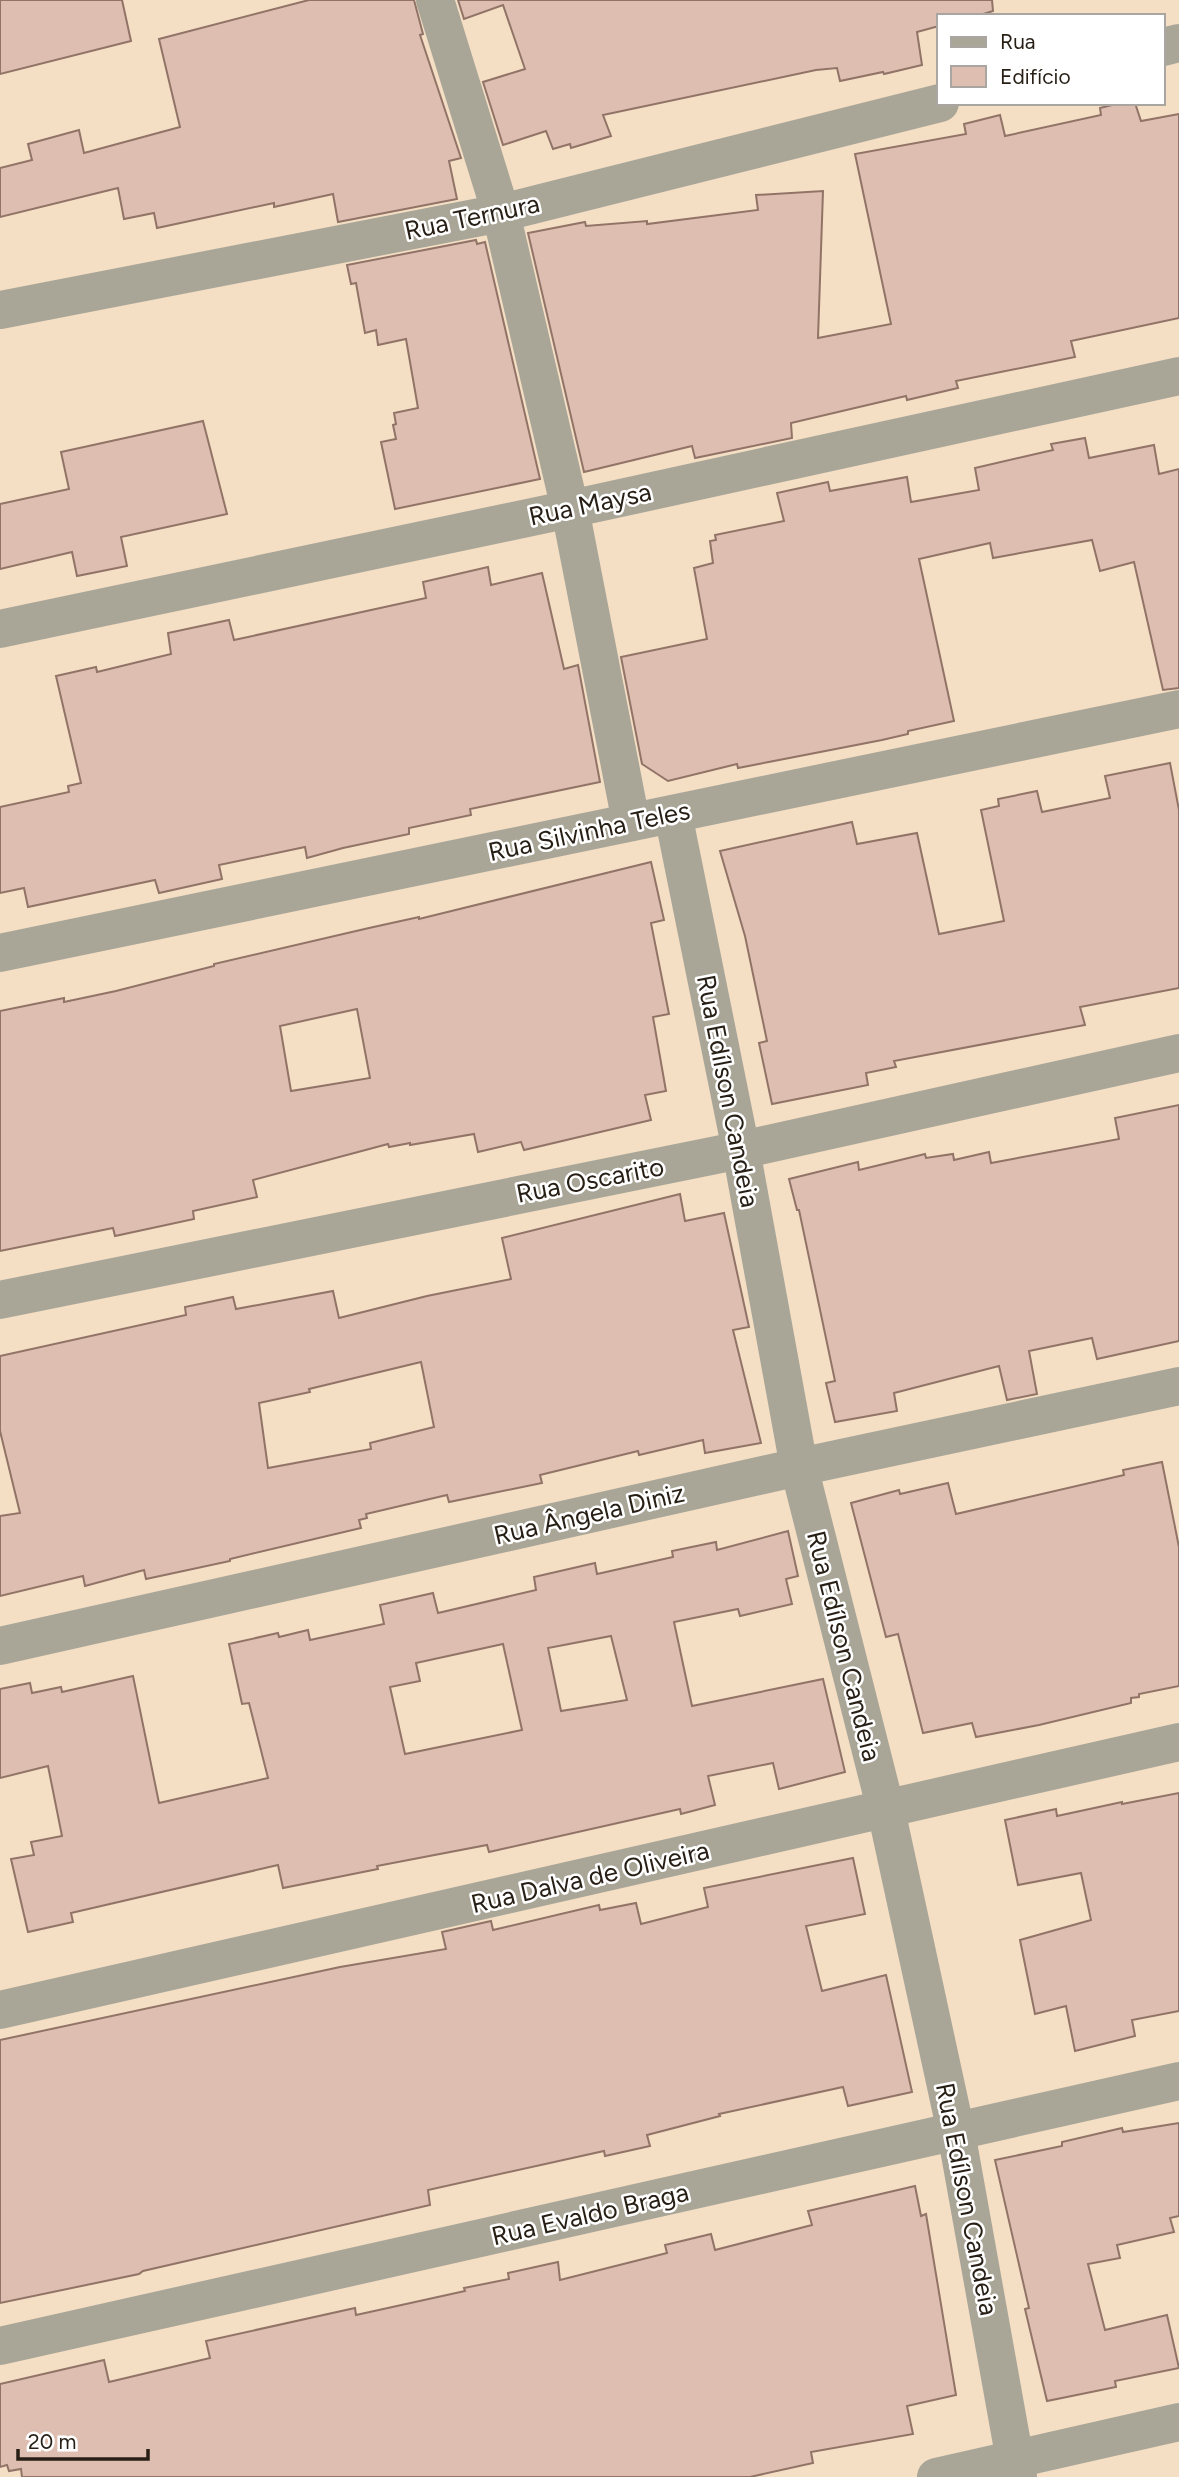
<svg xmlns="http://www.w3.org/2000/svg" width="1179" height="2477" font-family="Figtree,sans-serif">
  <rect width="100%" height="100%" fill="#f4dec4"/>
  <g fill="#debeb0" stroke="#917467" stroke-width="2" fill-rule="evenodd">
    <path d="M 0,0 L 122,0 L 131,41 L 0,74 Z"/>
    <path d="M 309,0 L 414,0 L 423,34 L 420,35 L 461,158 L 449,161 L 457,199 L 338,222 L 333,194 L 274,207 L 274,203 L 157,228 L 154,213 L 124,219 L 118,188 L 0,217 L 0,168 L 32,160 L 28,144 L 79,130 L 84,153 L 180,127 L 159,39 Z"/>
    <path d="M 458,0 L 992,0 L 993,11 L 977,16 L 939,16 L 939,26 L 917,32 L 922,65 L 884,74 L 883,72 L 840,81 L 837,68 L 816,70 L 603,115 L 611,136 L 571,148 L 570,144 L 553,149 L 546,131 L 503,145 L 483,82 L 525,69 L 503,5 L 464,19 Z"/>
    <path d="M 1120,103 L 1135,103 L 1141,121 L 1179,114 L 1179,318 L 1071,341 L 1075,357 L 956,381 L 958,388 L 907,400 L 906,396 L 791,423 L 792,438 L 695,458 L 692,446 L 584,472 L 528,233 L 585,222 L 586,226 L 647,221 L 647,224 L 758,210 L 756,195 L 823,191 L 818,338 L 891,324 L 855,154 L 966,134 L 964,124 L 1000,115 L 1005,136 L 1101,115 L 1100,108 Z"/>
    <path d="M 476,240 L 477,244 L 485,242 L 540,479 L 395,509 L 381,442 L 396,439 L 393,425 L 396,424 L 394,413 L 418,408 L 406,339 L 378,345 L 376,330 L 365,333 L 356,283 L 351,284 L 347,265 Z"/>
    <path d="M 203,421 L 227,514 L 121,537 L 127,566 L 77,576 L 72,552 L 0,569 L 0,504 L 69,489 L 61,452 Z"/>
    <path d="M 1085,438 L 1089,458 L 1154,445 L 1159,474 L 1179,469 L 1179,688 L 1163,690 L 1134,562 L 1100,571 L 1092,540 L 993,558 L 990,543 L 919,559 L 954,721 L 908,731 L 908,734 L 882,740 L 738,768 L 737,764 L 668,781 L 642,764 L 621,657 L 707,639 L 694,568 L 713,563 L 710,541 L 716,540 L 715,535 L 784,521 L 777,493 L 828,482 L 830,491 L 907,477 L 911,502 L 979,490 L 975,468 L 1053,450 L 1051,444 Z"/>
    <path d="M 488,567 L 491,585 L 542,573 L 564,669 L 578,665 L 600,782 L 470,809 L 471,815 L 409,828 L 409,834 L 343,848 L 307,858 L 305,847 L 219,865 L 222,879 L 159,893 L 155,880 L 28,907 L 24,888 L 0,893 L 0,807 L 69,792 L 68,786 L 81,783 L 56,676 L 96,667 L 97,672 L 171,654 L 168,633 L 229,620 L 234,640 L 426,598 L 423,582 Z"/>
    <path d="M 1170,763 L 1179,810 L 1179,988 L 1080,1007 L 1085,1025 L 894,1061 L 896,1067 L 866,1073 L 868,1085 L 772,1104 L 759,1043 L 767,1041 L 745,936 L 720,851 L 852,822 L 857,844 L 917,833 L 939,934 L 1004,921 L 981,810 L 999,806 L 998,799 L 1037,791 L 1042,812 L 1110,798 L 1105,776 Z"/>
    <path d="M 651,862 L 664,920 L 651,923 L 669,1014 L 653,1017 L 666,1091 L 645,1095 L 651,1120 L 524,1150 L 521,1142 L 478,1152 L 474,1134 L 410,1145 L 410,1143 L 389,1147 L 388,1144 L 253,1180 L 257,1197 L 193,1211 L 194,1219 L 115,1236 L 113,1228 L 0,1251 L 0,1011 L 64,998 L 64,1002 L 116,991 L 214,966 L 214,964 L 369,928 L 419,917 L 419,919 ZM 357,1009 L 370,1078 L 291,1091 L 280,1026 Z"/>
    <path d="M 1179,1105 L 1179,1341 L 1097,1359 L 1092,1338 L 1029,1351 L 1037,1394 L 1007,1400 L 999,1366 L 894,1393 L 897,1411 L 835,1422 L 826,1383 L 835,1381 L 799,1210 L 797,1210 L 789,1179 L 858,1162 L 859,1170 L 925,1154 L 926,1158 L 953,1154 L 954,1160 L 989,1152 L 991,1163 L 1119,1139 L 1115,1118 Z"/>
    <path d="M 680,1194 L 685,1221 L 724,1213 L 749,1327 L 733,1330 L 761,1443 L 705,1453 L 703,1440 L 639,1455 L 638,1451 L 540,1475 L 542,1483 L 449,1502 L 447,1495 L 366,1514 L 367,1518 L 359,1520 L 361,1528 L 230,1559 L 230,1561 L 146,1579 L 144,1570 L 85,1586 L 83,1576 L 0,1596 L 0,1516 L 20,1513 L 0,1431 L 0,1356 L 186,1315 L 185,1307 L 233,1297 L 236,1309 L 333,1291 L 339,1318 L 427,1296 L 511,1279 L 502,1238 ZM 421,1362 L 434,1427 L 370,1443 L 371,1449 L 268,1468 L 259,1403 L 310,1392 L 309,1389 Z"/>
    <path d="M 1162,1462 L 1179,1547 L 1179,1686 L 1139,1694 L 1139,1697 L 1131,1698 L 1131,1703 L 1039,1725 L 976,1737 L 972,1723 L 923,1733 L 898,1634 L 886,1637 L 851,1503 L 899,1490 L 900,1494 L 948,1483 L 956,1514 L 1124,1475 L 1123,1470 Z"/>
    <path d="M 788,1531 L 798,1576 L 786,1579 L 792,1604 L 740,1616 L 738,1609 L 674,1622 L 692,1706 L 823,1679 L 845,1772 L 779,1789 L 773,1763 L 708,1776 L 715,1805 L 681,1814 L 680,1809 L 489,1852 L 487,1845 L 377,1866 L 378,1869 L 283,1888 L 278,1865 L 71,1913 L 73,1922 L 28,1932 L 11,1859 L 34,1855 L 31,1842 L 62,1836 L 48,1766 L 0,1778 L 0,1689 L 30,1683 L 32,1693 L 61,1687 L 62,1692 L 133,1676 L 159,1803 L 268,1778 L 249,1703 L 242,1704 L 229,1644 L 278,1633 L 279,1637 L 308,1630 L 310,1640 L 384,1624 L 380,1605 L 433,1593 L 438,1613 L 536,1590 L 534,1577 L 595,1563 L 597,1574 L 673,1557 L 672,1551 L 716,1542 L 717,1550 ZM 611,1636 L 627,1700 L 561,1711 L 548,1648 ZM 503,1644 L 522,1730 L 405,1754 L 390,1687 L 420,1681 L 416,1663 Z"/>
    <path d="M 1179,1793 L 1179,2011 L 1132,2020 L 1135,2036 L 1075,2051 L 1066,2006 L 1035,2014 L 1020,1940 L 1091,1920 L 1081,1873 L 1018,1885 L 1005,1820 L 1056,1809 L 1057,1816 L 1122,1802 L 1122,1804 Z"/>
    <path d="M 853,1858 L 865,1914 L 806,1926 L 822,1991 L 886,1975 L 912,2092 L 848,2106 L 843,2087 L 719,2114 L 720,2116 L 647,2135 L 650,2146 L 605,2156 L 604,2151 L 428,2190 L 430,2205 L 143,2271 L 139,2274 L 0,2303 L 0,2040 L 340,1967 L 446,1949 L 442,1932 L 491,1921 L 493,1930 L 599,1905 L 600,1910 L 636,1903 L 641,1924 L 708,1907 L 704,1888 Z"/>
    <path d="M 1179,2123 L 1179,2216 L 1170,2218 L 1174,2232 L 1117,2245 L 1120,2258 L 1088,2264 L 1105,2330 L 1167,2315 L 1179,2368 L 1115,2381 L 1116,2387 L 1047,2401 L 1025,2309 L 1029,2308 L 995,2160 L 1062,2146 L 1062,2142 L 1122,2128 L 1123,2132 Z"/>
    <path d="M 915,2186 L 921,2216 L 926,2214 L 956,2395 L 907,2406 L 913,2434 L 811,2452 L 813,2463 L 750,2477 L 22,2477 L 21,2469 L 9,2471 L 7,2465 L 0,2467 L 0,2384 L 104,2360 L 109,2382 L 210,2358 L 206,2341 L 355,2308 L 356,2315 L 465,2291 L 464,2288 L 509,2279 L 508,2273 L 558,2262 L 560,2280 L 667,2253 L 665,2245 L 711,2234 L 715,2250 L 812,2225 L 808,2211 Z"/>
  </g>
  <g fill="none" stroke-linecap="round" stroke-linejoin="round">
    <g stroke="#a9a698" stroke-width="38">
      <path d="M 435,0 L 501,213 L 570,509 L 631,822"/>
      <path d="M 1163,47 L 1179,43"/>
      <path d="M 0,310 L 501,213 L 940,103"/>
      <path d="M 0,629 L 570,509 L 1179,376"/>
      <path d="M 673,814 L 741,1150 L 799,1467 L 886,1810 L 956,2132 L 1018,2477"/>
      <path d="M 0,953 L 1179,709"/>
      <path d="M 0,1300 L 741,1150 L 1179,1053"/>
      <path d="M 0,1646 L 799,1467 L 1179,1386"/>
      <path d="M 0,2010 L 1179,1742"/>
      <path d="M 0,2346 L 1179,2081"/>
      <path d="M 936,2477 L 1179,2422"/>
    </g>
  </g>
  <g text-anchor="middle" stroke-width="5" stroke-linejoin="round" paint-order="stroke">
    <g font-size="26" fill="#271f15" stroke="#fff">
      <text transform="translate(472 217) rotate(-12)" y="9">Rua Ternura</text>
      <text transform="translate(590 504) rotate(-12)" y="9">Rua Maysa</text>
      <text transform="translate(589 831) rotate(-12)" y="9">Rua Silvinha Teles</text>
      <text transform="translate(728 1091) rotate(79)" y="9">Rua Edílson Candeia</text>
      <text transform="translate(590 1180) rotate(-11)" y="9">Rua Oscarito</text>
      <text transform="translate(589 1514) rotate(-13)" y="9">Rua Ângela Diniz</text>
      <text transform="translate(844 1646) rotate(76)" y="9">Rua Edílson Candeia</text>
      <text transform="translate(590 1877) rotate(-13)" y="9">Rua Dalva de Oliveira</text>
      <text transform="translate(967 2199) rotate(79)" y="9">Rua Edílson Candeia</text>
      <text transform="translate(590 2214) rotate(-13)" y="9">Rua Evaldo Braga</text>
    </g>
  </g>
  <rect x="937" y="14" width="228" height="91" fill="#ffffff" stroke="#a9a5a1" stroke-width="2"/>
  <rect x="951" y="37" width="35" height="10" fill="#a9a698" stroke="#a9a5a1" stroke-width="2"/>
  <text x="1000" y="49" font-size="21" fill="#271f15">Rua</text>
  <rect x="951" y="66" width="35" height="21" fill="#debeb0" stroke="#a9a5a1" stroke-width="2"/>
  <text x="1000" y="84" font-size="21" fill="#271f15">Edifício</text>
  <path d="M18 2449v10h130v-10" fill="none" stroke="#271f15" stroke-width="3.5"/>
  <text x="28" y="2449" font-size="21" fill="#271f15" stroke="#ffffff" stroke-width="5" paint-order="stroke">20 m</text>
</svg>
